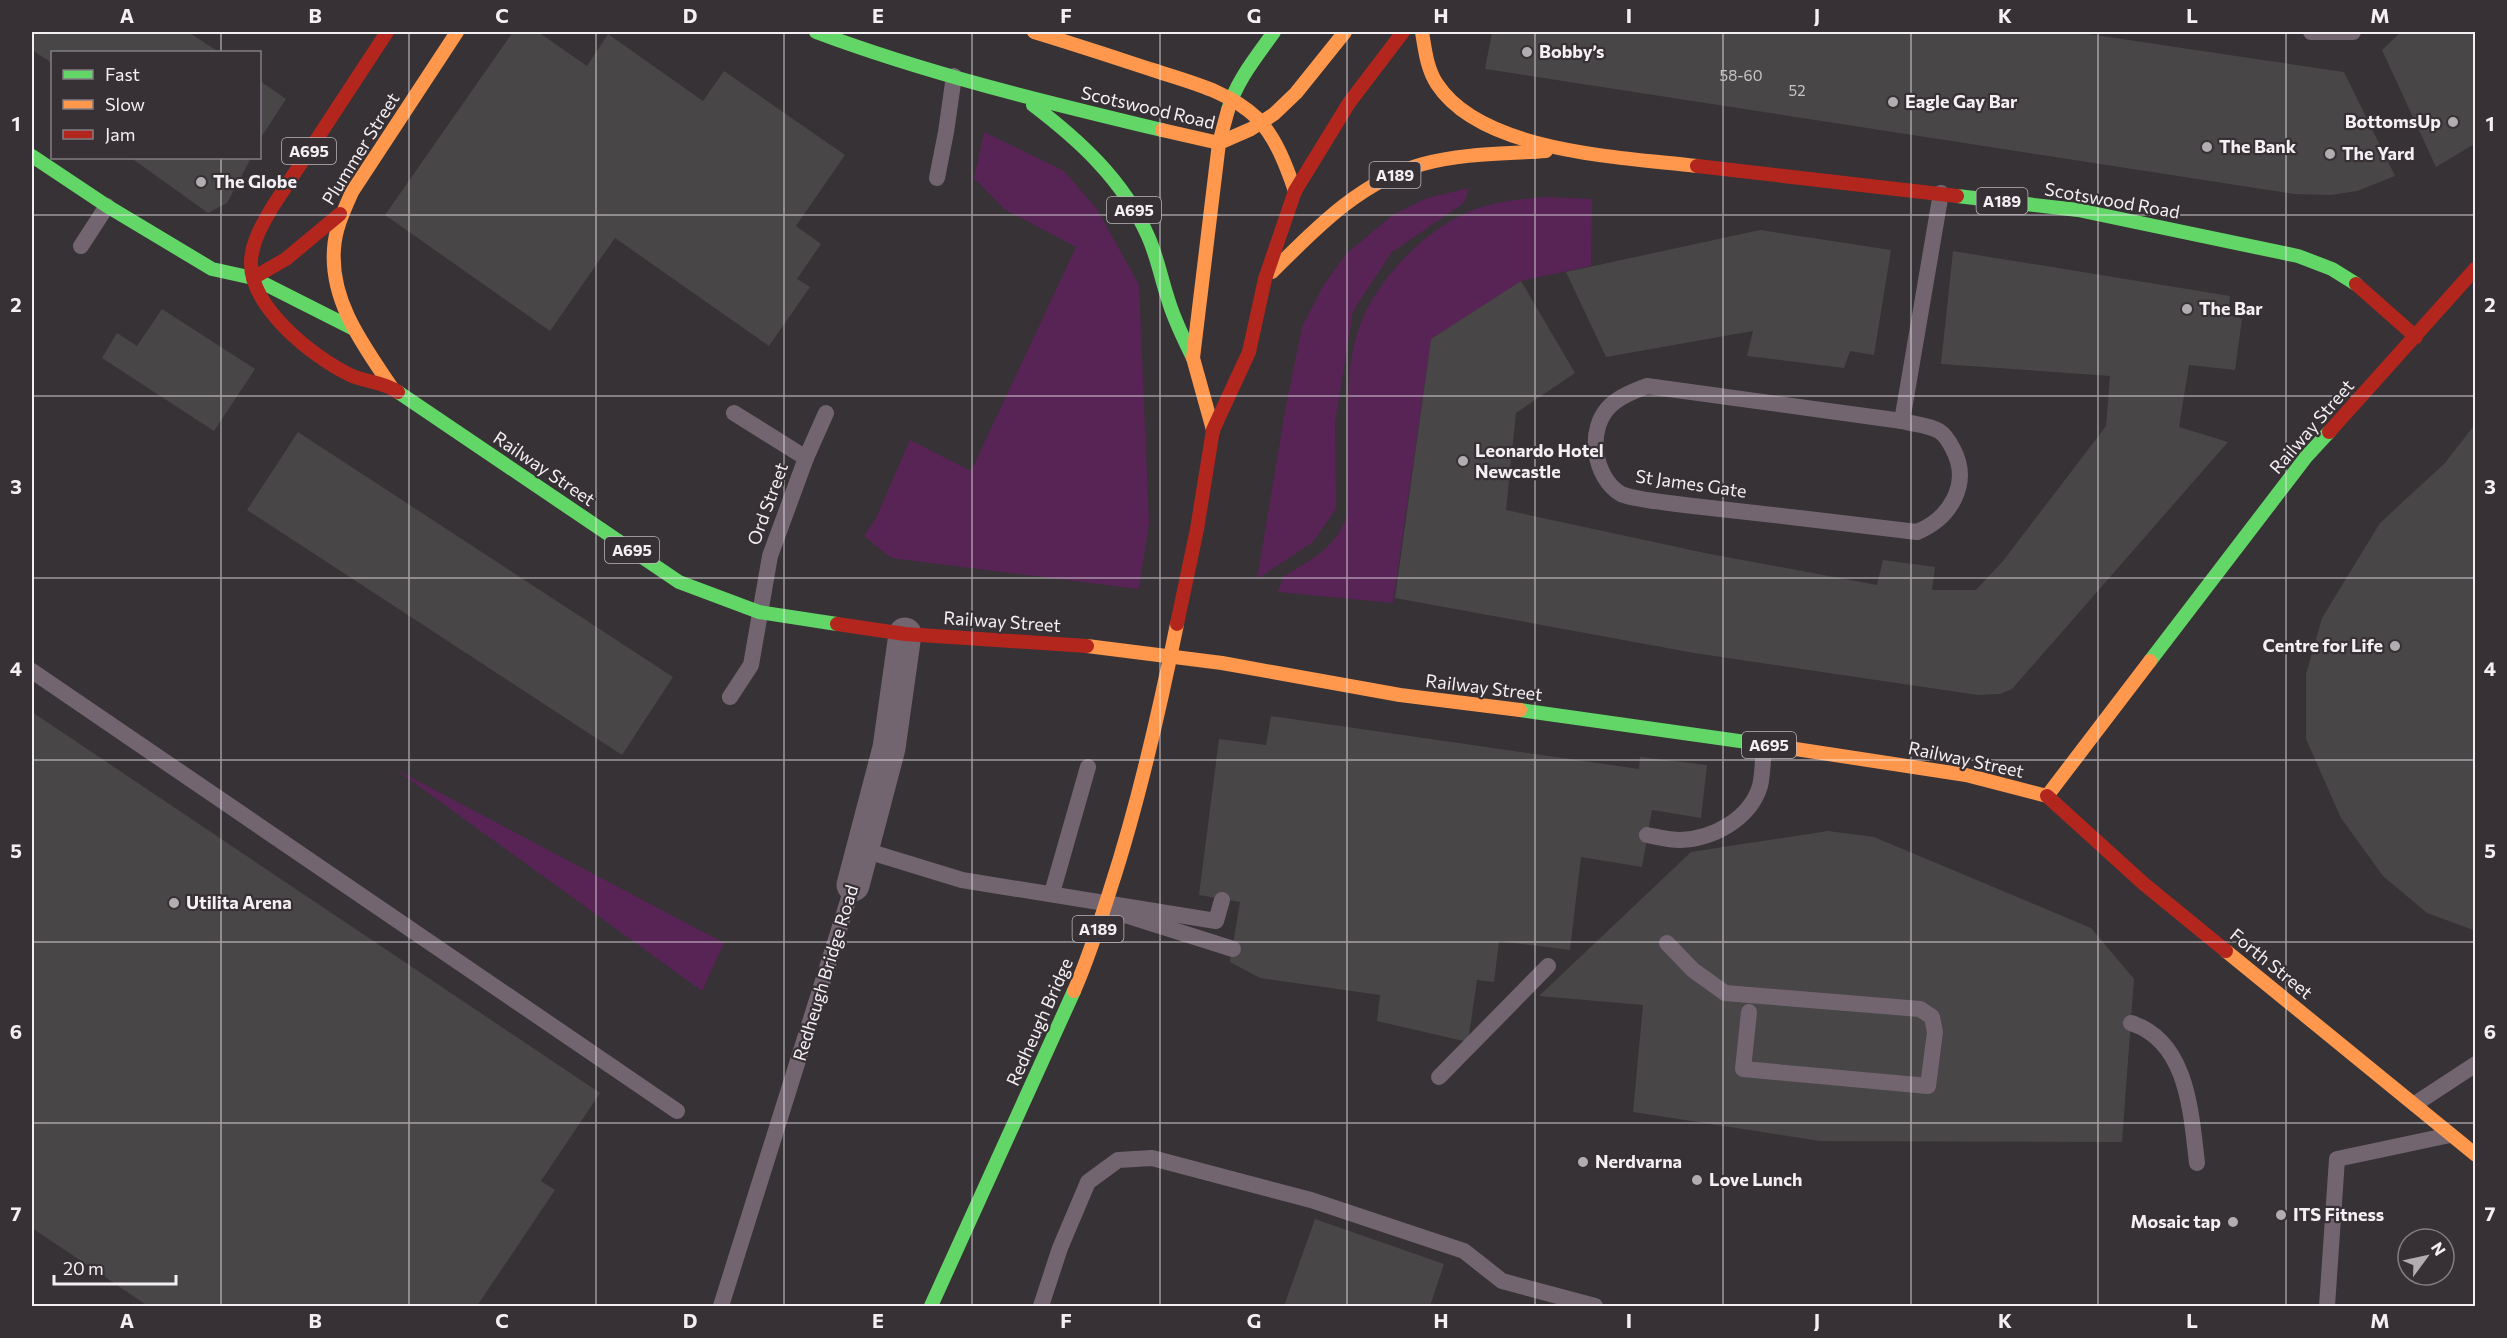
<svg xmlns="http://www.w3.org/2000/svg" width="2507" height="1338" font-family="Commissioner,sans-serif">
  <rect width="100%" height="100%" fill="#363235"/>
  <g fill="#582456">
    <path d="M 984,132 L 1064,171 L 1097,209 L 1139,285 L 1149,523 L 1139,589 L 891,558 L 864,536 L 875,520 L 910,440 L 971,471 L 1076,247 L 1004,209 L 974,178 Z"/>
    <path d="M 1469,188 L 1464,203 L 1392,252 L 1353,311 L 1335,423 L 1336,509 L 1313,542 L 1257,579 L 1286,405 L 1302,327 L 1323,286 L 1347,253 L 1394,214 L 1427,198 Z"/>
    <path d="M 1546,197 L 1592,199 L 1591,266 L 1521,281 L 1431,339 L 1393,603 L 1278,592 L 1283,577 C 1311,560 1339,546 1348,512 C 1347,485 1348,458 1348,430 C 1348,397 1347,363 1358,331 C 1373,283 1424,230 1470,211 C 1494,202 1521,199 1546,197 Z"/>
    <path d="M 395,769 L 724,943 L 702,991 Z"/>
  </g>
  <g fill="#494648">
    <path d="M 32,32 L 188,32 L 219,52 L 52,52 L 52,63 L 32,50 Z"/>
    <path d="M 513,32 L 538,32 L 587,66 L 608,34 L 703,101 L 724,71 L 845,155 L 796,226 L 821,244 L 797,279 L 810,287 L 769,346 L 615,238 L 550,331 L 385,215 Z"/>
    <path d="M 1492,32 L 2075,32 L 2344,72 L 2395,176 L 2357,191 L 2331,195 L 2294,194 L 1485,69 Z"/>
    <path d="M 2401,32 L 2476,32 L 2476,143 L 2436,167 L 2382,50 Z"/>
    <path d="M 260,81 L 286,99 L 260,139 Z"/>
    <path d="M 135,158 L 251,158 L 227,203 L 208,213 L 134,160 Z"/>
    <path d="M 1760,230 L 1891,250 L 1874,355 L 1850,351 L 1844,368 L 1747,356 L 1753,331 L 1606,357 L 1566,272 Z"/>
    <path d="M 1953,251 L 2230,296 L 2228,315 L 2242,319 L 2235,370 L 2189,365 L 2179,427 L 2228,442 L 2012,689 L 2000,694 L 1978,695 L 1694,653 L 1395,598 L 1431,339 L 1521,281 L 1575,373 L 1516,413 L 1506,510 L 1705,553 L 1877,585 L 1883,560 L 1935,567 L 1932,590 L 1976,590 L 2003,561 L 2106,426 L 2110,376 L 1941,364 Z"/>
    <path d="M 162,309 L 255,369 L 214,431 L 102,358 L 117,333 L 137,346 Z"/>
    <path d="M 2476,423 L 2476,931 L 2427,913 L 2383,876 L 2341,818 L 2306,739 L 2306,674 L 2322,618 L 2380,523 L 2445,463 Z"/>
    <path d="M 298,432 L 673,677 L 622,755 L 247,510 Z"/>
    <path d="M 32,712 L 600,1093 L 541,1181 L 555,1190 L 477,1306 L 148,1306 L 32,1228 Z"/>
    <path d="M 1271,716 L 1639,769 L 1640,757 L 1707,765 L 1701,818 L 1652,810 L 1642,867 L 1581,857 L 1570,950 L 1499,941 L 1494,982 L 1477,980 L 1468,1042 L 1377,1021 L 1380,995 L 1260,978 L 1230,962 L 1240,902 L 1199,895 L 1219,739 L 1266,745 Z"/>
    <path d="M 1828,831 L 1874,837 L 2091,928 L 2134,979 L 2122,1142 L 1820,1141 L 1633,1112 L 1643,1005 L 1539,996 L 1691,852 Z"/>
    <path d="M 1315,1219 L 1444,1264 L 1430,1306 L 1284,1306 Z"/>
  </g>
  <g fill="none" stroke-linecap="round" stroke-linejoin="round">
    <g stroke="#726570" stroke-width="16">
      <path d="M 2311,32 L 2353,32"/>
      <path d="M 937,178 L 946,132 L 954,76"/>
      <path d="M 81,246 L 107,206"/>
      <path d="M 1647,386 L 1902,421 C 1913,424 1930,425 1939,431 C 1944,434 1950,443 1953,449 C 1971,483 1951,518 1917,532 C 1845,523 1774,515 1702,507 C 1686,505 1633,500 1621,494 C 1593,477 1586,428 1611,405 C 1621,396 1634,391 1647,386 Z"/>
      <path d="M 734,413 L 806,458"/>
      <path d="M 1902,421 L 1941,193"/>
      <path d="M 32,671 L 677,1111"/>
      <path d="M 730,697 L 751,665 L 770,556 L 806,458 L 826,413"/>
      <path d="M 1647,835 C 1658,837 1669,840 1680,840 C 1713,839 1750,819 1760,786 C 1763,773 1763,757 1764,744"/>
      <path d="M 864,850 L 962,880 L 1216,921 L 1222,900"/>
      <path d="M 1052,893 L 1088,767"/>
      <path d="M 1116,912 L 1233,949"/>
      <path d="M 1667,943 L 1693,970 L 1725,993 L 1920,1009 L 1932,1017 L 1935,1032 L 1928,1086 L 1743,1069 L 1749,1012"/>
      <path d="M 2131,1023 C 2188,1041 2191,1113 2197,1163"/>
      <path d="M 1439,1077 L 1548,966"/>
      <path d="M 2415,1104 L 2476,1064"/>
      <path d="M 721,1306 L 853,885"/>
      <path d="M 1041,1306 L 1060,1248 L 1088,1182 L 1118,1160 L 1152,1158 L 1311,1200 L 1464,1251 L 1502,1281 L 1595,1306"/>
      <path d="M 2327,1306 L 2337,1159 L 2450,1135"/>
    </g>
    <path stroke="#726570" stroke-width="33" d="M 853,885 L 889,748 L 905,634"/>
    <g stroke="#63d668" stroke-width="14">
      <path d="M 816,32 C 928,74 1045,102 1162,130"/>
      <path d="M 1033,105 C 1079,140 1123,180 1147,234 C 1157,255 1161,278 1168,299 C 1174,320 1184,339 1193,358"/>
      <path d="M 1228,110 C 1236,81 1257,56 1274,32"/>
      <path d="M 32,156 L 107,206 L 212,269 L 253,278 L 354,329"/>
      <path d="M 1957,196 L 2078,210 L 2298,256 L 2332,269 L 2356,284"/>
      <path d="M 398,392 L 679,582 L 759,612 L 837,624"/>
      <path d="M 2150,661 L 2306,457 L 2329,432"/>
      <path d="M 1520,710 L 1789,748"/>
    </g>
    <g stroke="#ff974d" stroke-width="14">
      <path d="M 1034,32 C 1074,44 1113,57 1153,70 C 1189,82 1229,91 1257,118 C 1276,138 1286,165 1295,191"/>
      <path d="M 1422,32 C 1425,50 1427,69 1437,84 C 1482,153 1623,157 1697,166"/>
      <path d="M 1162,130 L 1219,143 L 1251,129 L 1274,114 L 1296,93 L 1345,32"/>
      <path d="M 1272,272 C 1316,228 1361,181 1423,164 C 1463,153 1505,154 1546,151"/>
      <path d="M 392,388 C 364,346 330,302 334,249 C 335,229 344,210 352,192 L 457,32"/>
      <path d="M 1213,430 L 1193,358 L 1219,143 L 1228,110"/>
      <path d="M 1087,646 L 1222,663 L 1400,695 L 1520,710"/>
      <path d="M 1789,748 L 1966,775 L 2047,796 L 2150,661"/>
      <path d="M 2226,951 L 2476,1155"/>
    </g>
    <g stroke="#b3261e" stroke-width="14">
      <path d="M 387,32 L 273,206 C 263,223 252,241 251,261 C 249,307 313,357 350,375 C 365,382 384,382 398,392"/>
      <path d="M 1697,166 L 1957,196"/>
      <path d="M 253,278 L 286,259 L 340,214"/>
      <path d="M 2356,284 L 2416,337"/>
      <path d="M 2329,432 L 2476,268"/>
      <path d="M 1197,529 L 1213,430 L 1249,352 L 1265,279 L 1295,191 L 1349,103 L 1403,32"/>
      <path d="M 837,624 L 905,634 L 1087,646"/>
      <path d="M 2047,796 L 2144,884 L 2226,951"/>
    </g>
    <path stroke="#63d668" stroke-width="14" d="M 931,1306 L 1074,991"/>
    <path stroke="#ff974d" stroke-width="14" d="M 1074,991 C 1089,957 1100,922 1111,887 C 1139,801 1159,713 1177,624"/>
    <path stroke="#b3261e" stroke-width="14" d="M 1177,624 L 1197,529"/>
  </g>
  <path fill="none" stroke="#f3eff3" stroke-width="1.5" stroke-opacity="0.55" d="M 221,32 L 221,52M 409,32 L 409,1306M 596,32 L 596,1306M 784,32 L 784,1306M 972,32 L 972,1306M 1160,32 L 1160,1306M 1347,32 L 1347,1306M 1535,32 L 1535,1306M 1723,32 L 1723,1306M 1911,32 L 1911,1306M 2098,32 L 2098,1306M 2286,32 L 2286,1306M 221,158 L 221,1306M 32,215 L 2476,215M 32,396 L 2476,396M 32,578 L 2476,578M 32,760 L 2476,760M 32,942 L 2476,942M 32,1123 L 2476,1123"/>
  <g fill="#b1adb0" stroke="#373136" stroke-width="2">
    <circle cx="1527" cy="52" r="6"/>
    <circle cx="1893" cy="102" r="6"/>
    <circle cx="2453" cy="122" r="6"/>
    <circle cx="2207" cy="147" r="6"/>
    <circle cx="2330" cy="154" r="6"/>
    <circle cx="201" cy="182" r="6"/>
    <circle cx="2187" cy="309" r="6"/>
    <circle cx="1463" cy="461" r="6"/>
    <circle cx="2395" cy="646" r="6"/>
    <circle cx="174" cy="903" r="6"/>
    <circle cx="1583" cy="1162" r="6"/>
    <circle cx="1697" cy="1180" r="6"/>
    <circle cx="2281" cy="1215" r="6"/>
    <circle cx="2233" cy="1222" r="6"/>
  </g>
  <g text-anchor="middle" stroke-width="4.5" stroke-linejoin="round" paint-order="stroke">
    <g font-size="15" fill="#c8c5c8">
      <text x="1741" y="81">58-60</text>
      <text x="1797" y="96">52</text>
    </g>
    <g fill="#373136" stroke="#bbb6ba" stroke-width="1.5">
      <rect x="282" y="138" width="54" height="26" rx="4.5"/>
      <rect x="1369.5" y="162" width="51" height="26" rx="4.5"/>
      <rect x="1976.5" y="188" width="51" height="26" rx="4.5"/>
      <rect x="1107" y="197" width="54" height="26" rx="4.5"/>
      <rect x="605" y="537" width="54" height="26" rx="4.5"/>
      <rect x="1742" y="732" width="54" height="26" rx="4.5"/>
      <rect x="1072.5" y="916" width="51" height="26" rx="4.5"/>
    </g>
    <g font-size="16" font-weight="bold" fill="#f3eff3">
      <text x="309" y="157">A695</text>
      <text x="1395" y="181">A189</text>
      <text x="2002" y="207">A189</text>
      <text x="1134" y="216">A695</text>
      <text x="632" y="556">A695</text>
      <text x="1769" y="751">A695</text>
      <text x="1098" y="935">A189</text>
    </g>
    <g font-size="18" font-weight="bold" fill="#f3eff3" stroke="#373136" text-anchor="start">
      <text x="1539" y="58">Bobby’s</text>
      <text x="1905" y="108">Eagle Gay Bar</text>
      <text x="2441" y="128" text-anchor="end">BottomsUp</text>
      <text x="2219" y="153">The Bank</text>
      <text x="2342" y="160">The Yard</text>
      <text x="213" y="188">The Globe</text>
      <text x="2199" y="315">The Bar</text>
      <text x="1475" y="457">Leonardo Hotel<tspan x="1475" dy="21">Newcastle</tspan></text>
      <text x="2383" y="652" text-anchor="end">Centre for Life</text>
      <text x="186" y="909">Utilita Arena</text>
      <text x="1595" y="1168">Nerdvarna</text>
      <text x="1709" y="1186">Love Lunch</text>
      <text x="2293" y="1221">ITS Fitness</text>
      <text x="2221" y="1228" text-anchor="end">Mosaic tap</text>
    </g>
    <g font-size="18" fill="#f3eff3" stroke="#373136">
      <text transform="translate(1148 108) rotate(13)" y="6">Scotswood Road</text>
      <text transform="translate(361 149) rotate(-58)" y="6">Plummer Street</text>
      <text transform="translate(2112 201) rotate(10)" y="6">Scotswood Road</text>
      <text transform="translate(2312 427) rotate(-49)" y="6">Railway Street</text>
      <text transform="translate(544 469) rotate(34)" y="6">Railway Street</text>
      <text transform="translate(1691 484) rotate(8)" y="6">St James Gate</text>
      <text transform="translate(768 504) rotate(-70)" y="6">Ord Street</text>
      <text transform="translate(1002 622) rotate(4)" y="6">Railway Street</text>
      <text transform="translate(1484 688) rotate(7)" y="6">Railway Street</text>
      <text transform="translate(1966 760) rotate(12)" y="6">Railway Street</text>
      <text transform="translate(2271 964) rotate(39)" y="6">Forth Street</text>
      <text transform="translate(826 973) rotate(-73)" y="6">Redheugh Bridge Road</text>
      <text transform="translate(1040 1022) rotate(-66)" y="6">Redheugh Bridge</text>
    </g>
  </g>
  <rect width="2507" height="1338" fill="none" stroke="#373136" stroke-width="66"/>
  <rect x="51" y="51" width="210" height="108" fill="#373136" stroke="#827d82" stroke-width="1.5"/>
  <rect x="63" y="70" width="30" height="9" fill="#63d668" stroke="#827d82" stroke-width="1.5"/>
  <text x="105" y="81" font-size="18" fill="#f3eff3">Fast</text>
  <rect x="63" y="100" width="30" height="9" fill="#ff974d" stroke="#827d82" stroke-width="1.5"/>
  <text x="105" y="111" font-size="18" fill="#f3eff3">Slow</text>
  <rect x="63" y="130" width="30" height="9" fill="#b3261e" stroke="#827d82" stroke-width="1.5"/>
  <text x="105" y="141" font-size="18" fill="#f3eff3">Jam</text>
  <g transform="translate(2426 1257) rotate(57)"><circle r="28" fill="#373136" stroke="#827d82" stroke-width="1.5"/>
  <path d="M0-4.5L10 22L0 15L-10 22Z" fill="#b1adb0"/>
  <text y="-9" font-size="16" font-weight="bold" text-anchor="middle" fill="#f3eff3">N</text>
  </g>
  <path d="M54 1275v9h122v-9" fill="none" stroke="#f3eff3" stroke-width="3"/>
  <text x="63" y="1275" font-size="18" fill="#f3eff3" stroke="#373136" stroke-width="4.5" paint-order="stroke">20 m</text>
  <rect x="33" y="33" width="2441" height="1272" fill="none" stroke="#f3eff3" stroke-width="2"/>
  <g font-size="20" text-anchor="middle" font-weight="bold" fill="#f3eff3">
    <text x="127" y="23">A</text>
    <text x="315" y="23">B</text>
    <text x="502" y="23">C</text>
    <text x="690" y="23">D</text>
    <text x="878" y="23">E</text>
    <text x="1066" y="23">F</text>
    <text x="1254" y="23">G</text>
    <text x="1441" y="23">H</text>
    <text x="1629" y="23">I</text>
    <text x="1817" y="23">J</text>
    <text x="2005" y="23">K</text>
    <text x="2192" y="23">L</text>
    <text x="2380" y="23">M</text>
    <text x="16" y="131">1</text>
    <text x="2490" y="131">1</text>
    <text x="16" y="312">2</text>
    <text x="2490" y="312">2</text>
    <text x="16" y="494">3</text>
    <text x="2490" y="494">3</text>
    <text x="16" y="676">4</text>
    <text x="2490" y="676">4</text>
    <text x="16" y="858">5</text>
    <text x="2490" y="858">5</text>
    <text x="16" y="1039">6</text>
    <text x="2490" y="1039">6</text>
    <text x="16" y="1221">7</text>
    <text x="2490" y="1221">7</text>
    <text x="127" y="1328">A</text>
    <text x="315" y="1328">B</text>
    <text x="502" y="1328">C</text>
    <text x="690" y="1328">D</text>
    <text x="878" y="1328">E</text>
    <text x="1066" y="1328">F</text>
    <text x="1254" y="1328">G</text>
    <text x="1441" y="1328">H</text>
    <text x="1629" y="1328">I</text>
    <text x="1817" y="1328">J</text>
    <text x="2005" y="1328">K</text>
    <text x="2192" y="1328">L</text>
    <text x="2380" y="1328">M</text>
  </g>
</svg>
